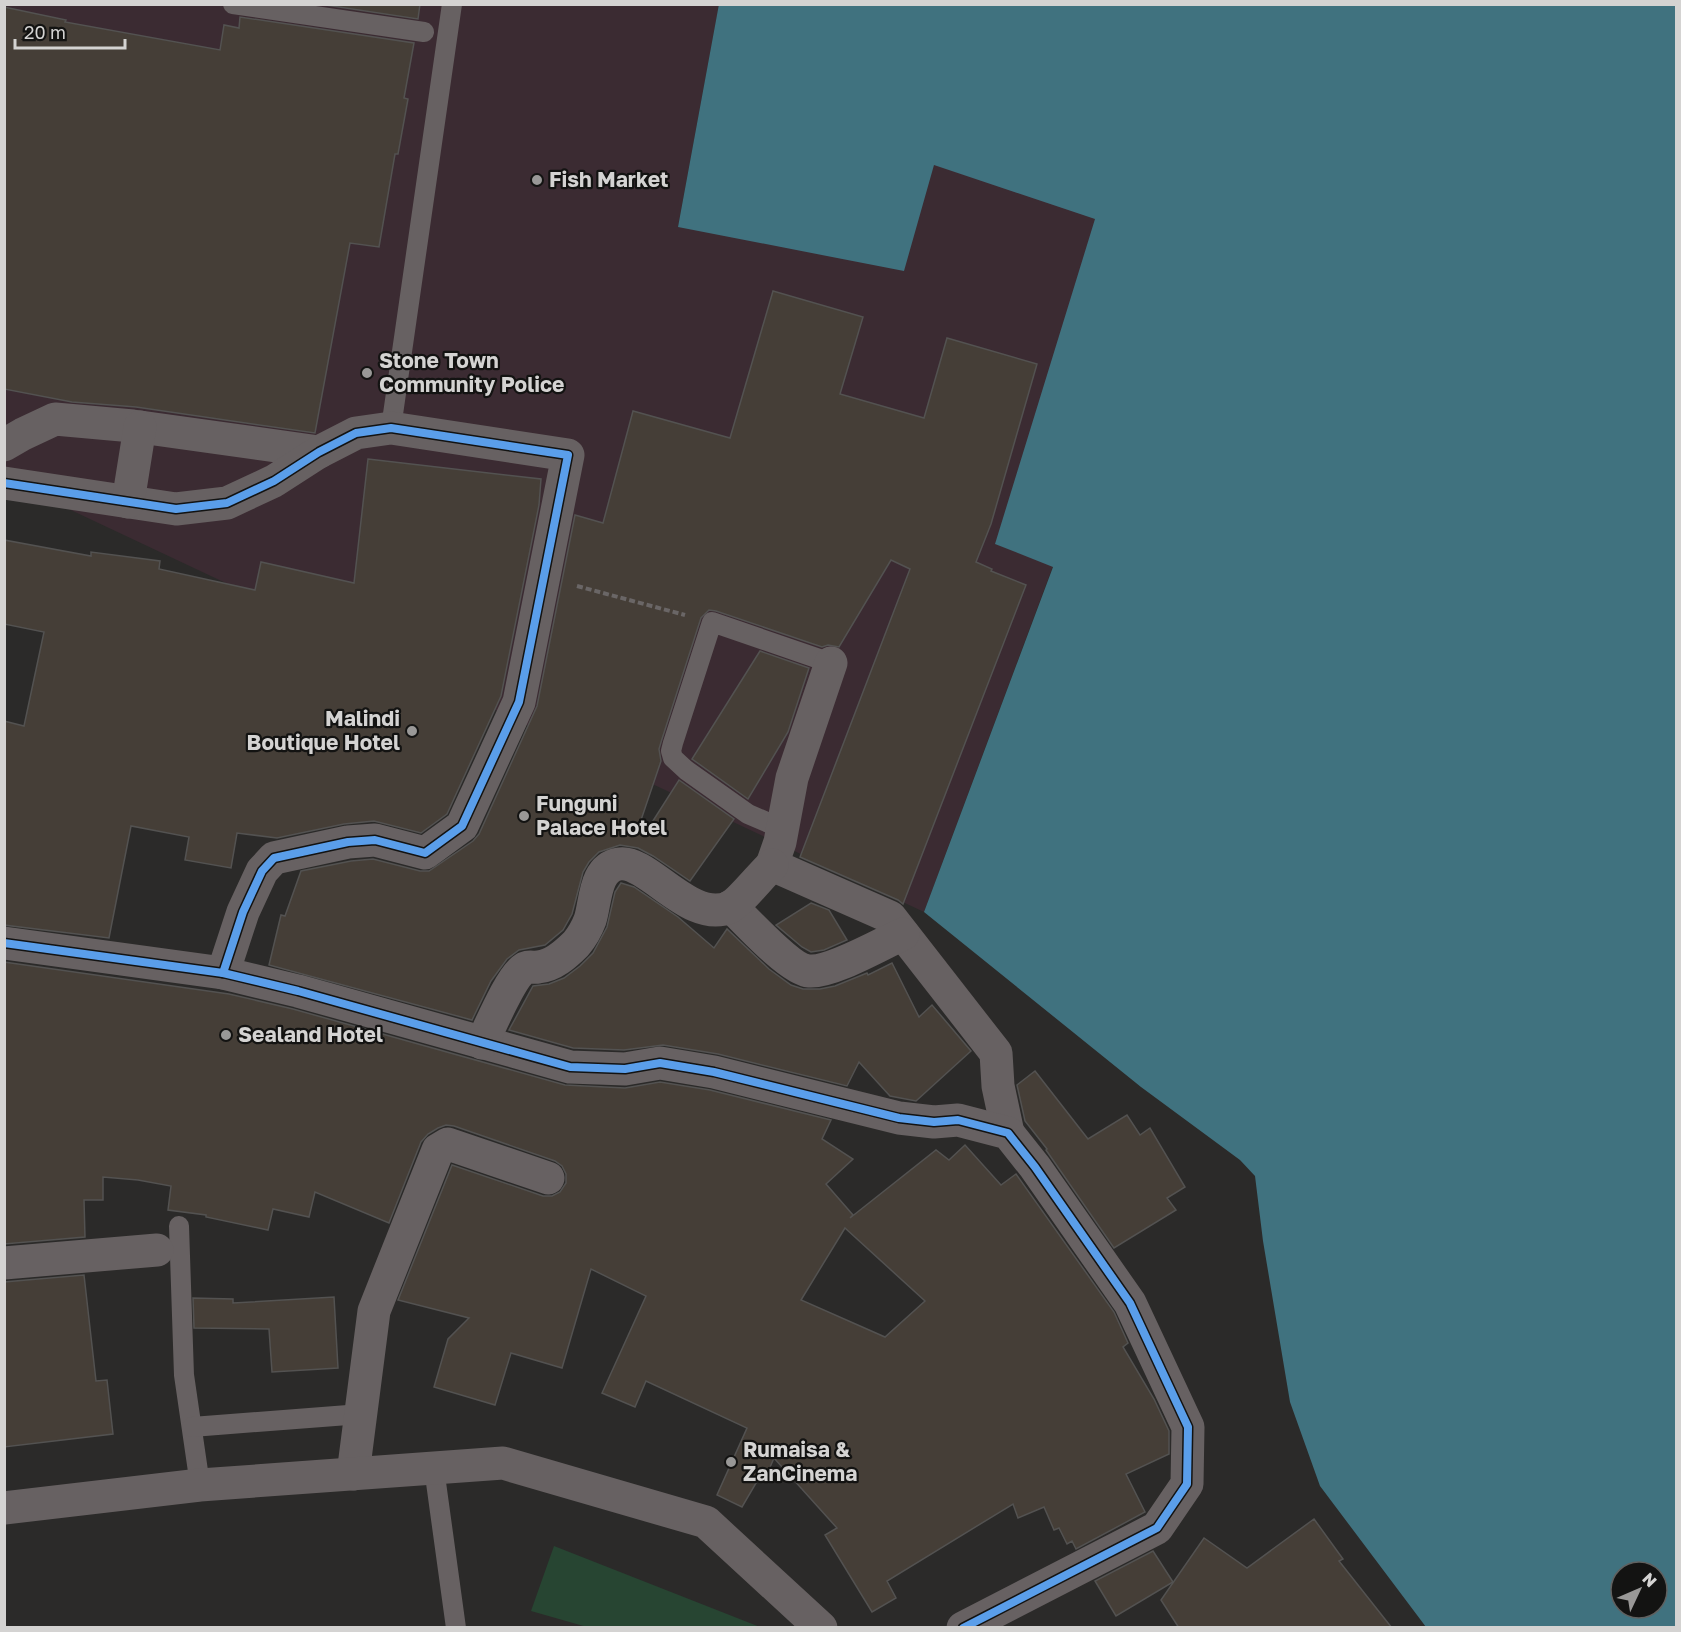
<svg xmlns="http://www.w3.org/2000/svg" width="1681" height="1632" font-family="'Golos Text',sans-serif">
  <rect width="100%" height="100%" fill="#2b2a29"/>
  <path fill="#3b2b32" d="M 5,5 L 719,5 L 678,227 L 934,164 L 1096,218 L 996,544 L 1053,566 L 924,912 L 5,479 Z"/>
  <path fill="#274532" d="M 554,1546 L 760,1627 L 587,1627 L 531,1611 Z"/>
  <path fill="#40727f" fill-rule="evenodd" d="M 719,4 L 1676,5 L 1676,1627 L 1426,1627 L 1320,1486 L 1290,1402 L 1263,1241 L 1255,1176 L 1240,1160 L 1141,1087 L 924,912 L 1053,567 L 995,544 L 1095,219 L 934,165 L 904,271 L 678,227 ZM 1621,1572 L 1657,1572 L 1657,1608 L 1621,1608 Z"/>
  <g fill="#453e37" stroke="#535251" stroke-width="1.5" fill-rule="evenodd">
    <path d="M 319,4 L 420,4 L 418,19 Z"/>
    <path d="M 4,7 L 66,20 L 65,22 L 220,50 L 224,25 L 239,28 L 240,17 L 414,43 L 404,98 L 408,99 L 398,154 L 395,154 L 379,247 L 350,243 L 315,433 L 136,407 L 72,402 L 4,389 Z"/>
    <path d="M 773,291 L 863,317 L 840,394 L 924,418 L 947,338 L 1037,364 L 991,524 L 976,562 L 992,569 L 991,571 L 1026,585 L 903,904 L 898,900 L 800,857 L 910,569 L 891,560 L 839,647 L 828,645 L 822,647 L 716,611 L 709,610 L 701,618 L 662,739 L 659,749 L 661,761 L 641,820 L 651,824 L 679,780 L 734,819 L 690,881 L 653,856 L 638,848 L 620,845 L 599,852 L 589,862 L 583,872 L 572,914 L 563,930 L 545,945 L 519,950 L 507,959 L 491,981 L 472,1020 L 269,965 L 281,915 L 285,916 L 301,871 L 351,861 L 373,859 L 420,871 L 429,871 L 473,841 L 479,834 L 537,706 L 575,515 L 603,523 L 633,411 L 730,438 Z"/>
    <path d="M 368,459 L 541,479 L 539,505 L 501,696 L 447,814 L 421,833 L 374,821 L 344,824 L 277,838 L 237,833 L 231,868 L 185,860 L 189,837 L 131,826 L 109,938 L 4,925 L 4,721 L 24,726 L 44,632 L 4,624 L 4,540 L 91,556 L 91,552 L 160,561 L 159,569 L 255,590 L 261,562 L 354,583 Z"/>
    <path d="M 760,651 L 809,668 L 788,732 L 748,799 L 692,759 Z"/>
    <path d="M 621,883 L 634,887 L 678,917 L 714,948 L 727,929 L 769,969 L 791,985 L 803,989 L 820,989 L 835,986 L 867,973 L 868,975 L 892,963 L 919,1017 L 932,1005 L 971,1051 L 916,1101 L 890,1096 L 859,1062 L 847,1086 L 718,1054 L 663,1045 L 624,1050 L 573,1048 L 509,1030 L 533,986 L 549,984 L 564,978 L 580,966 L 593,953 L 607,927 L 615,892 Z"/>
    <path d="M 811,903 L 829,910 L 847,940 L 824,950 L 811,952 L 802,947 L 776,925 Z"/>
    <path d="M 4,962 L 229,994 L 293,1009 L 565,1085 L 625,1088 L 660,1082 L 710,1090 L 831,1120 L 822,1139 L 853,1159 L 826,1184 L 853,1215 L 850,1218 L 936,1150 L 949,1160 L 965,1145 L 1001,1185 L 1016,1174 L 1114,1312 L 1128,1343 L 1123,1347 L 1154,1399 L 1169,1431 L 1169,1454 L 1126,1474 L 1145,1512 L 1076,1549 L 1072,1541 L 1067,1544 L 1059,1528 L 1054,1530 L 1044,1507 L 1018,1518 L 1013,1504 L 887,1581 L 896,1598 L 872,1612 L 825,1535 L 837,1528 L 774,1458 L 767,1474 L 763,1471 L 742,1507 L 717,1495 L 747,1428 L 646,1381 L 635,1407 L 602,1393 L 646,1296 L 591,1269 L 562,1368 L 511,1353 L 495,1405 L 434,1387 L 448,1339 L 469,1318 L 398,1300 L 452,1165 L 543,1196 L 552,1196 L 560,1192 L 566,1183 L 566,1174 L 562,1166 L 555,1161 L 454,1126 L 446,1125 L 438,1128 L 428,1134 L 421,1142 L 389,1223 L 315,1192 L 309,1217 L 273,1209 L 268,1230 L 206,1217 L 206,1215 L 168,1210 L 171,1186 L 138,1180 L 103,1177 L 103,1200 L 84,1200 L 85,1237 L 4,1244 ZM 845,1228 L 925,1301 L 885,1337 L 801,1300 Z"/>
    <path d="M 1035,1071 L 1088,1139 L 1127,1115 L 1140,1135 L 1150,1128 L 1185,1187 L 1167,1198 L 1176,1210 L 1114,1248 L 1046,1150 L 1047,1149 L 1025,1121 L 1017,1085 Z"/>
    <path d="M 84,1275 L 96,1381 L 107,1380 L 113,1434 L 4,1447 L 4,1282 Z"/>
    <path d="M 334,1297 L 338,1368 L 272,1372 L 269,1329 L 194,1328 L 193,1298 L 233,1299 L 233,1303 Z"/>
    <path d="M 1314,1519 L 1343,1559 L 1339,1561 L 1392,1628 L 1179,1628 L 1161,1600 L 1204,1538 L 1247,1568 Z"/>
    <path d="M 1153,1551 L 1173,1582 L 1116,1616 L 1095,1581 Z"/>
  </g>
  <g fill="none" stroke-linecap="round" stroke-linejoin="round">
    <path stroke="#6a6666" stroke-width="4" stroke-dasharray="6 3" stroke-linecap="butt" d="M 577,586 L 685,615"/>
    <g stroke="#676162" stroke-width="20">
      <path d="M 233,4 L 424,32"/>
      <path d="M 391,428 L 452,4"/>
      <path d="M 783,829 L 748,814 L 686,770 L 673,758 L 671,751 L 673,743 L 712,622 L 831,663"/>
      <path d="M 179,1226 L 184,1375 L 200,1485"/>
      <path d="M 192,1427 L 361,1414"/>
      <path d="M 434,1468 L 456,1628"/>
    </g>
    <g stroke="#676162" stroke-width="33">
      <path d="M 4,445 L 23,434 L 55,419 L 133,426 L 319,452"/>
      <path d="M 4,483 L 176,509 L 227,503 L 274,481 L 319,452 L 356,433 L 391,428 L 568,455 L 519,702 L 462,826 L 425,853 L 375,840 L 348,842 L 274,858 L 262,871 L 243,912 L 223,973"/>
      <path d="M 128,502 L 140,427"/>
      <path d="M 831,663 L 792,778 L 780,842 L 772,865 L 890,917 L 996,1053 L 998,1086 L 1008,1133"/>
      <path d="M 731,906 C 746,921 791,970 809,971 C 831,973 881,944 903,934"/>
      <path d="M 4,943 L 223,973 L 298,991 L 570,1067 L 625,1069 L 660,1063 L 714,1072 L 899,1118 L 934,1122 L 958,1120 L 1008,1133 L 1035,1167 L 1130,1303 L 1188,1427 L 1187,1484 L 1157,1528 L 963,1628"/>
      <path d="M 482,1043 C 490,1027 511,976 525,968 C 530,966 533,968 538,967 C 553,966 566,954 576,944 C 581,938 587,928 590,920 C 596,902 594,868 619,864 C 648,859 690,925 730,907 C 740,902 762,874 772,865"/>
      <path d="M 4,1263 L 157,1250"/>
      <path d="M 353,1474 L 374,1311 L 438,1150 L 448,1144 L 548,1178"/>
      <path d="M 4,1508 L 200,1485 L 503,1463 L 706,1522 L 821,1628"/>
    </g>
    <defs>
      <g id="cycleway">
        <path d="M 4,483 L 176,509 L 227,503 L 274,481 L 319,452 L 356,433 L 391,428 L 568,455 L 519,702 L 462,826 L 425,853 L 375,840 L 348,842 L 274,858 L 262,871 L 243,912 L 223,973"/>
        <path d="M 4,943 L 223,973 L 298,991 L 570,1067 L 625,1069 L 660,1063 L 714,1072 L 899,1118 L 934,1122 L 958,1120 L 1008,1133 L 1035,1167 L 1130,1303 L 1188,1427 L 1187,1484 L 1157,1528 L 963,1628"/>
      </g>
    </defs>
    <use href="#cycleway" stroke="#131312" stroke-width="11"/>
    <use href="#cycleway" stroke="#5a9eea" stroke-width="8"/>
  </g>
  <g fill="#999897" stroke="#131312" stroke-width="2">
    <circle cx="537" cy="180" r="6"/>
    <circle cx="367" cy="373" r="6"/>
    <circle cx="412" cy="731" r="6"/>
    <circle cx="524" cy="816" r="6"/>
    <circle cx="226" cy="1035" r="6"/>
    <circle cx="731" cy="1462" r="6"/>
  </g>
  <g text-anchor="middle" stroke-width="4.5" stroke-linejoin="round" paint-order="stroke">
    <g font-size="21" font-weight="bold" fill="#d4d3d2" stroke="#131312" text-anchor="start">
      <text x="549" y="187">Fish Market</text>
      <text x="379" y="368">Stone Town<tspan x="379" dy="24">Community Police</tspan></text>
      <text x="400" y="726" text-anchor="end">Malindi<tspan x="400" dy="24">Boutique Hotel</tspan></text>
      <text x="536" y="811">Funguni<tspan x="536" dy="24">Palace Hotel</tspan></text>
      <text x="238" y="1042">Sealand Hotel</text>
      <text x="743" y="1457">Rumaisa &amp;<tspan x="743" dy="24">ZanCinema</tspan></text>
    </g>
  </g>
  <rect width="1681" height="1632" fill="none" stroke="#d4d3d2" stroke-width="12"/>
  <g transform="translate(1639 1590) rotate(46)"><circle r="28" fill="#131312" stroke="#60605f" stroke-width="1.5"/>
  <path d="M0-4.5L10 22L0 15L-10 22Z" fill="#999897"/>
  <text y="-9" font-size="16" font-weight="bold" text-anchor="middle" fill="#d4d3d2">N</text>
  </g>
  <path d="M15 39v9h110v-9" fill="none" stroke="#d4d3d2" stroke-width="3"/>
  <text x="24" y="39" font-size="18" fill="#d4d3d2" stroke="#131312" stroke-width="4.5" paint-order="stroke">20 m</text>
</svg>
